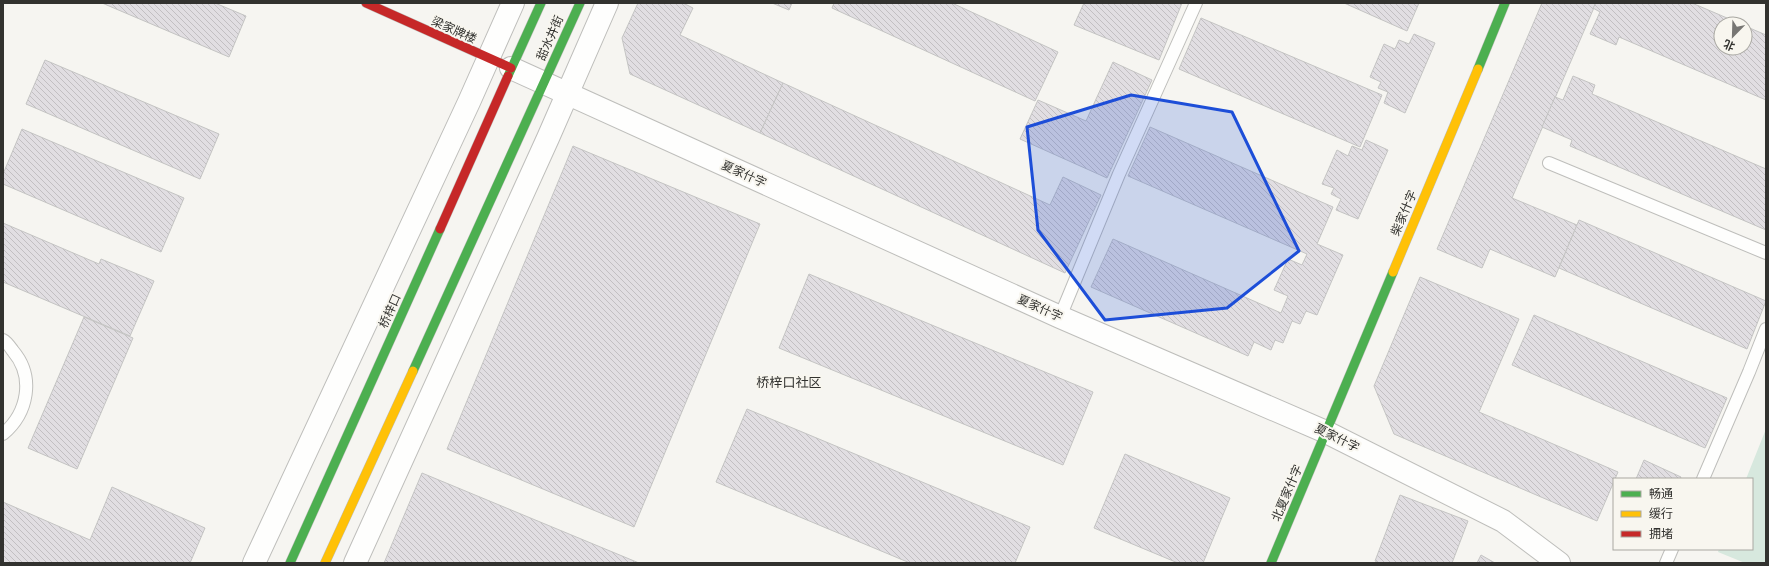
<svg xmlns="http://www.w3.org/2000/svg" width="1769" height="566" font-family="Rubik,'Noto Sans SC',sans-serif">
  <defs>
    <pattern id="building-back-hatch" width="6" height="6" patternUnits="userSpaceOnUse"><rect width="6" height="6" fill="#e1dee2"/><path d="M-1 5l2 2M0 0l6 6M5-1l2 2" fill="none" stroke="#c2bfc2"/></pattern>
  </defs>
  <rect width="100%" height="100%" fill="#f6f5f1"/>
  <path fill="#d7e8de" d="M 1766,429 L 1766,563 L 1745,563 L 1718,552 L 1719,549 L 1752,549 L 1752,479 L 1746,479 Z"/>
  <g fill="url(#building-back-hatch)" stroke="#c4c4c3">
    <path d="M 102,3 L 215,3 L 246,16 L 229,57 Z"/>
    <path d="M 638,3 L 683,3 L 693,8 L 680,35 L 783,83 L 760,133 L 630,74 L 622,38 Z"/>
    <path d="M 772,3 L 792,3 L 789,10 Z"/>
    <path d="M 834,3 L 952,3 L 1058,52 L 1035,101 L 832,8 Z"/>
    <path d="M 1084,3 L 1182,3 L 1159,60 L 1074,25 Z"/>
    <path d="M 1344,3 L 1419,3 L 1407,31 Z"/>
    <path d="M 1542,3 L 1596,3 L 1512,198 L 1577,225 L 1555,277 L 1490,249 L 1482,268 L 1437,249 Z"/>
    <path d="M 1596,3 L 1692,3 L 1741,24 L 1721,24 L 1721,48 L 1745,48 L 1745,26 L 1766,35 L 1766,100 L 1619,37 L 1616,45 L 1590,34 L 1600,12 L 1593,8 Z"/>
    <path d="M 1201,18 L 1382,95 L 1360,147 L 1179,69 Z"/>
    <path d="M 1414,34 L 1435,43 L 1405,113 L 1384,103 L 1388,92 L 1378,88 L 1381,82 L 1370,77 L 1384,44 L 1395,49 L 1399,40 L 1409,44 Z"/>
    <path d="M 45,60 L 219,134 L 200,179 L 26,104 Z"/>
    <path d="M 1113,62 L 1152,80 L 1107,178 L 1020,139 L 1038,100 L 1086,121 Z"/>
    <path d="M 1573,76 L 1595,85 L 1592,94 L 1766,169 L 1766,230 L 1570,146 L 1572,140 L 1542,127 L 1555,97 L 1563,100 Z"/>
    <path d="M 783,83 L 1050,205 L 1063,177 L 1101,195 L 1065,273 L 760,133 Z"/>
    <path d="M 1150,127 L 1333,207 L 1317,244 L 1343,255 L 1317,315 L 1306,311 L 1300,324 L 1292,321 L 1283,343 L 1275,340 L 1271,350 L 1254,342 L 1248,356 L 1091,287 L 1113,239 L 1281,313 L 1288,296 L 1274,290 L 1288,259 L 1302,265 L 1307,254 L 1128,176 Z"/>
    <path d="M 22,129 L 184,198 L 161,252 L 3,184 L 3,174 Z"/>
    <path d="M 1366,140 L 1388,150 L 1358,219 L 1336,210 L 1341,199 L 1331,194 L 1334,188 L 1322,184 L 1337,150 L 1348,156 L 1352,146 L 1362,150 Z"/>
    <path d="M 573,146 L 760,224 L 634,527 L 447,449 Z"/>
    <path d="M 1579,220 L 1766,301 L 1747,349 L 1559,268 Z"/>
    <path d="M 3,223 L 99,264 L 101,259 L 154,281 L 130,336 L 3,282 Z"/>
    <path d="M 809,274 L 1093,392 L 1063,465 L 779,348 Z"/>
    <path d="M 1420,277 L 1519,319 L 1479,412 L 1618,472 L 1597,521 L 1394,434 L 1374,386 Z"/>
    <path d="M 1534,315 L 1727,398 L 1705,448 L 1512,365 Z"/>
    <path d="M 84,317 L 133,338 L 77,469 L 28,448 Z"/>
    <path d="M 747,409 L 1030,527 L 1015,563 L 910,563 L 716,482 Z"/>
    <path d="M 1125,454 L 1230,498 L 1203,563 L 1178,563 L 1094,528 Z"/>
    <path d="M 1644,460 L 1681,477 L 1680,479 L 1636,479 Z"/>
    <path d="M 422,473 L 639,563 L 384,563 Z"/>
    <path d="M 112,487 L 205,528 L 190,563 L 3,563 L 3,502 L 90,540 Z"/>
    <path d="M 1400,495 L 1468,521 L 1452,563 L 1379,563 L 1375,561 Z"/>
    <path d="M 1481,555 L 1495,563 L 1477,563 Z"/>
  </g>
  <g fill="none" stroke-linecap="round" stroke-linejoin="round">
    <defs>
      <g id="lane">
        <path d="M 1549,163 L 1766,253"/>
        <path d="M 1060,317 L 1119,174 L 1196,3"/>
        <path d="M 3,340 C 7,342 10,347 13,351 C 35,377 28,413 3,434"/>
        <path d="M 1703,479 L 1749,372 L 1766,329"/>
        <path d="M 1666,563 L 1672,549"/>
      </g>
      <g id="street">
        <path d="M 511,68 L 1060,317 L 1326,432 L 1503,521 L 1559,563"/>
        <path d="M 254,563 L 469,102 L 513,3"/>
        <path d="M 355,563 L 548,138 L 607,3"/>
      </g>
      <g id="fast">
        <path d="M 1478,69 L 1505,3"/>
        <path d="M 508,76 L 541,3"/>
        <path d="M 413,371 L 580,3"/>
        <path d="M 290,563 L 440,229"/>
        <path d="M 1271,563 L 1393,272"/>
      </g>
      <g id="slow">
        <path d="M 1393,272 L 1478,69"/>
        <path d="M 325,563 L 413,371"/>
      </g>
      <g id="jam">
        <path d="M 366,3 L 511,68"/>
        <path d="M 440,229 L 508,76"/>
      </g>
    </defs>
    <use href="#lane" stroke="#bebebb" stroke-width="14"/>
    <use href="#street" stroke="#bebebb" stroke-width="24"/>
    <use href="#fast" stroke="#bebebb" stroke-width="10"/>
    <use href="#slow" stroke="#bebebb" stroke-width="10"/>
    <use href="#jam" stroke="#bebebb" stroke-width="10"/>
    <use href="#lane" stroke="#fefefd" stroke-width="12"/>
    <use href="#street" stroke="#fefefd" stroke-width="22"/>
    <use href="#fast" stroke="#4caf50" stroke-width="9"/>
    <use href="#slow" stroke="#ffc107" stroke-width="9"/>
    <use href="#jam" stroke="#c62828" stroke-width="9"/>
  </g>
  <path fill="#1d4ed8" fill-opacity="0.2" stroke="#1d4ed8" stroke-width="3" stroke-linejoin="round" d="M 1131,95 L 1232,112 L 1299,251 L 1227,308 L 1105,320 L 1038,230 L 1027,127 Z"/>
  <g text-anchor="middle" stroke-width="4" stroke-linejoin="round" paint-order="stroke">
    <g font-size="12" fill="#32322f" stroke="#f8f6ef">
      <text transform="translate(454 30) rotate(24)" y="4">梁家牌楼</text>
      <text transform="translate(550 38) rotate(-66)" y="4">甜水井街</text>
      <text transform="translate(744 174) rotate(24)" y="4">夏家什字</text>
      <text transform="translate(1404 213) rotate(-67)" y="4">柴家什字</text>
      <text transform="translate(1040 308) rotate(24)" y="4">夏家什字</text>
      <text transform="translate(390 311) rotate(-66)" y="4">桥梓口</text>
      <text transform="translate(1337 438) rotate(26)" y="4">夏家什字</text>
      <text transform="translate(1287 493) rotate(-67)" y="4">北夏家什字</text>
    </g>
    <g font-size="13" fill="#32322f" stroke="#f8f6ef">
      <text x="789" y="387">桥梓口社区</text>
    </g>
  </g>
  <rect width="1769" height="566" fill="none" stroke="#32322f" stroke-width="8"/>
  <rect x="1613" y="478" width="140" height="72" fill="#f8f6ef" stroke="#a9a8a2"/>
  <rect x="1621" y="491" width="20" height="6" fill="#4caf50" stroke="#a9a8a2"/>
  <text x="1649" y="498" font-size="12" fill="#32322f">畅通</text>
  <rect x="1621" y="511" width="20" height="6" fill="#ffc107" stroke="#a9a8a2"/>
  <text x="1649" y="518" font-size="12" fill="#32322f">缓行</text>
  <rect x="1621" y="531" width="20" height="6" fill="#c62828" stroke="#a9a8a2"/>
  <text x="1649" y="538" font-size="12" fill="#32322f">拥堵</text>
  <g transform="translate(1733 36) rotate(203)"><circle r="19" fill="#f8f6ef" stroke="#a9a8a2"/>
  <path d="M0-3L7 15L0 10L-7 15Z" fill="#777673"/>
  <text y="-6" font-size="11" font-weight="bold" text-anchor="middle" fill="#32322f">北</text>
  </g>
</svg>
